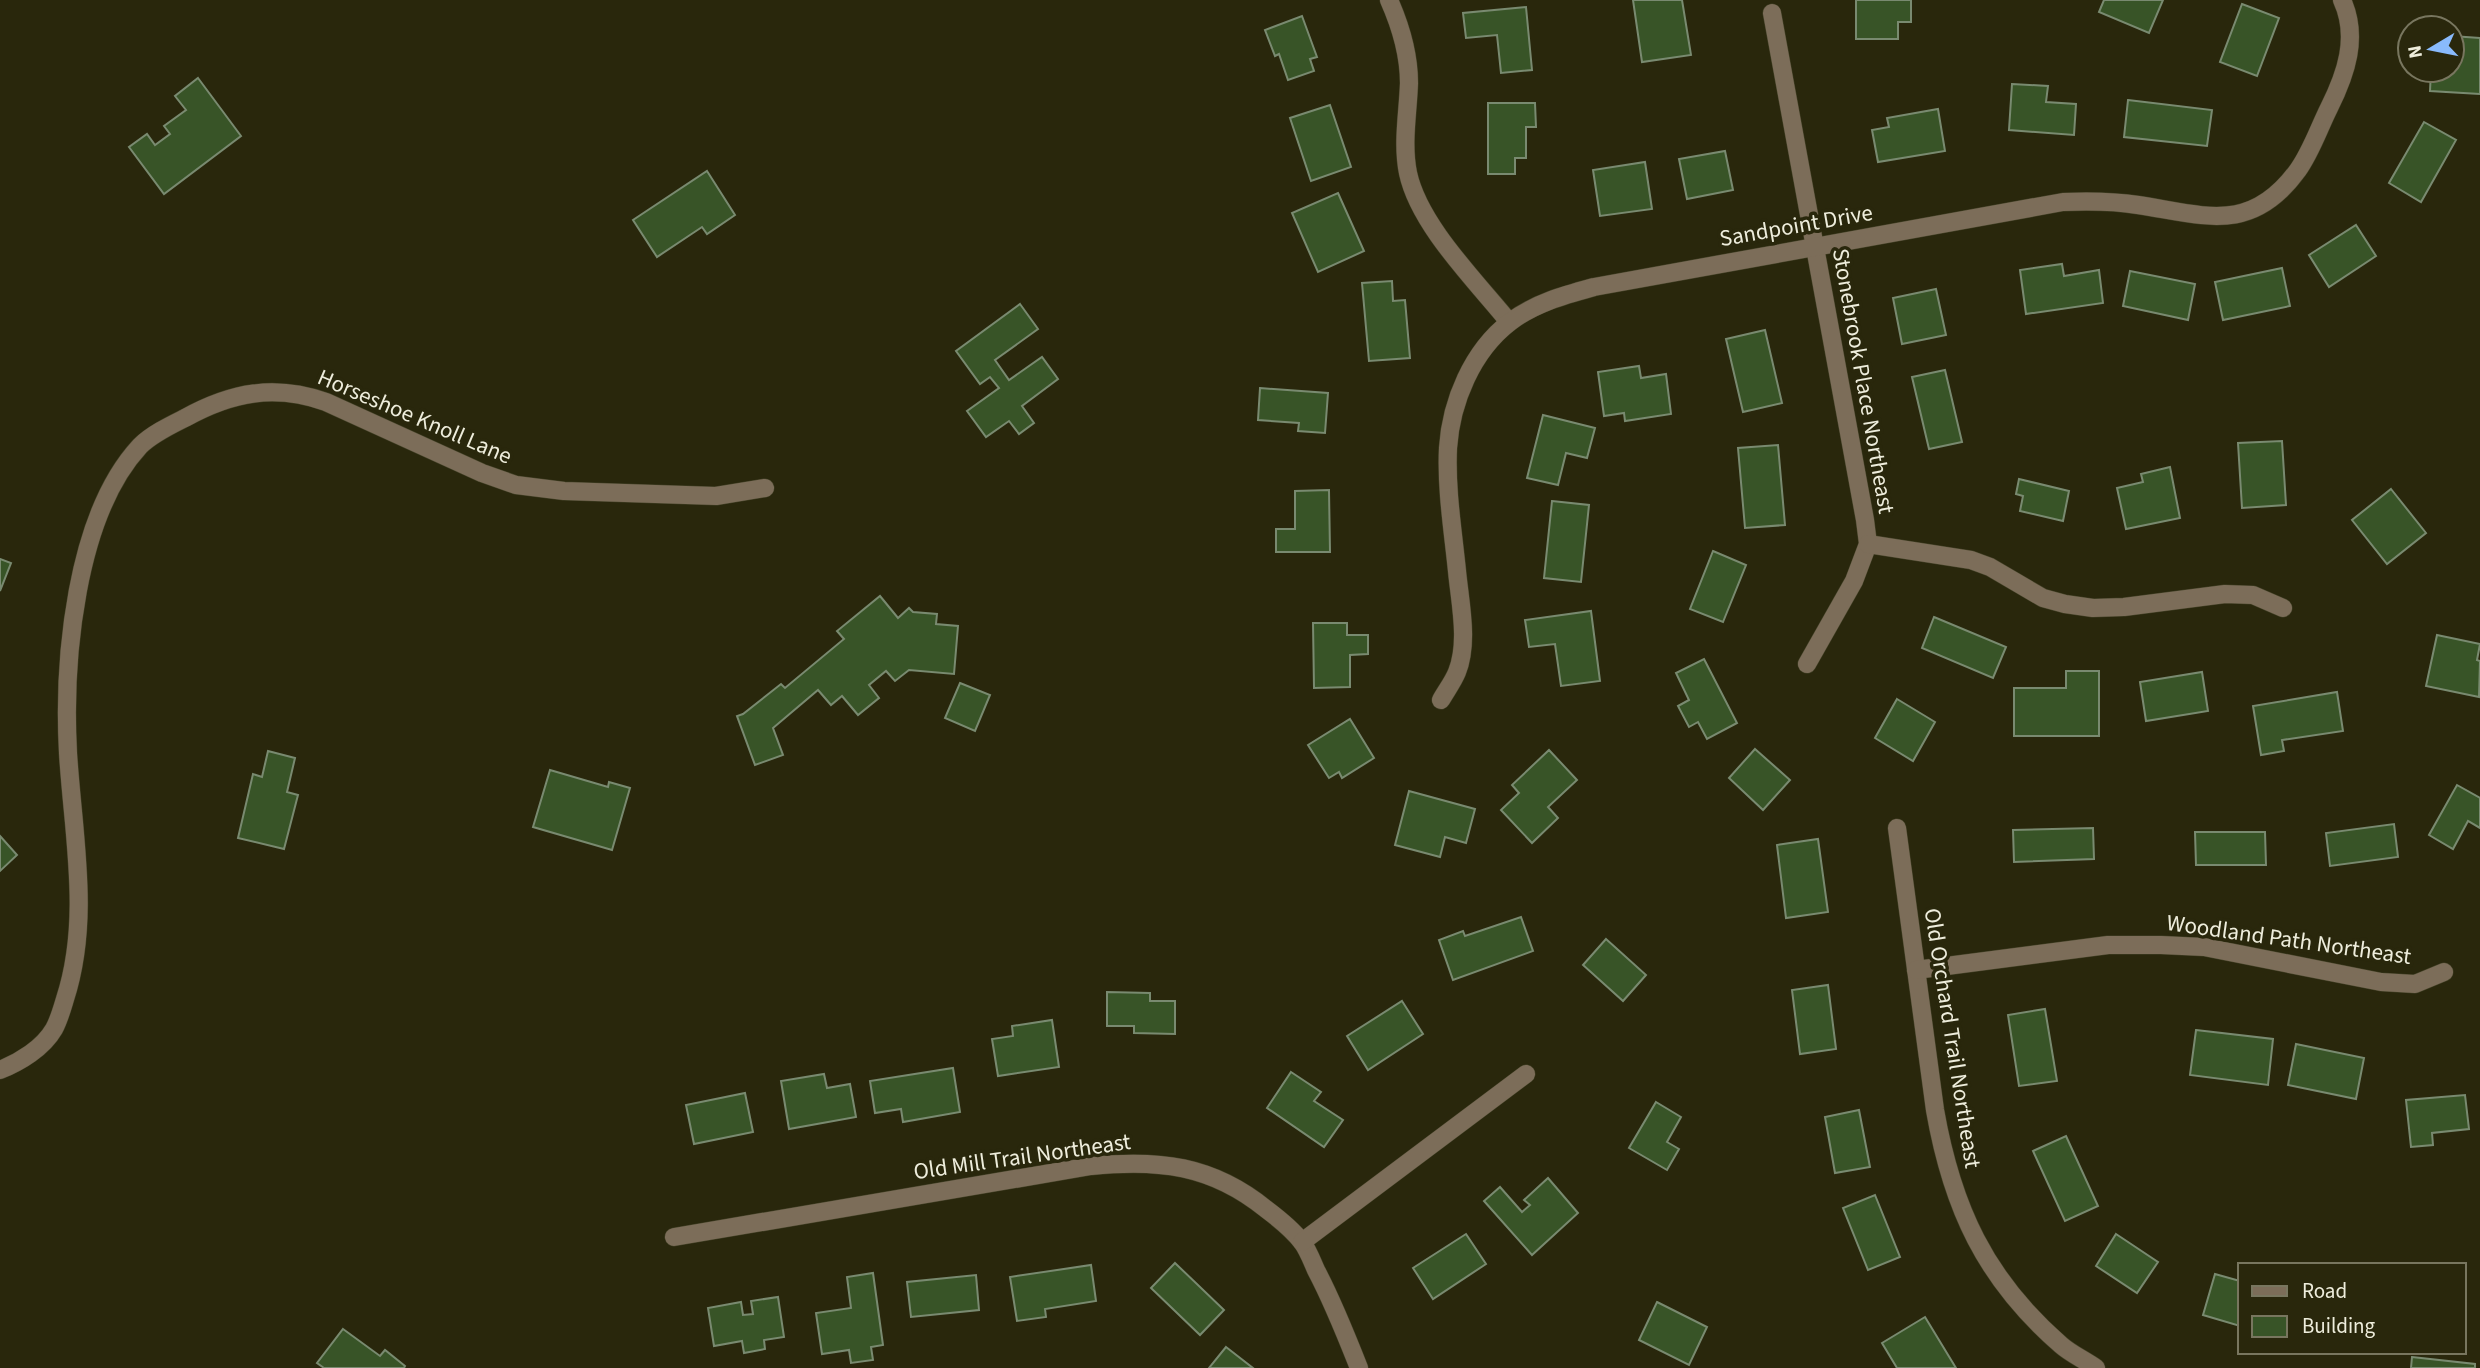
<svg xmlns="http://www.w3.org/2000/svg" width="2480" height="1368" font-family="'Source Sans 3',sans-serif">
  <rect width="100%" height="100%" fill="#29270c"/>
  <g fill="#385427" stroke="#798a70" stroke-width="2">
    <path d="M 1633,0 L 1682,0 L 1691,55 L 1642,62 Z"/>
    <path d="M 1856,0 L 1911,0 L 1911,22 L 1898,22 L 1898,39 L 1856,39 Z"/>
    <path d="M 2104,0 L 2163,0 L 2149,33 L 2099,12 Z"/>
    <path d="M 2242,4 L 2279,18 L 2257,76 L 2220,62 Z"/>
    <path d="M 1526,7 L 1532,70 L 1501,73 L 1497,35 L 1466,38 L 1463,13 Z"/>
    <path d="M 1302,16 L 1317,57 L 1310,59 L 1314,71 L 1288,80 L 1279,54 L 1275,56 L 1265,30 Z"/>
    <path d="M 2452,36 L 2480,38 L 2480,94 L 2430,91 L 2431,70 L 2452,70 Z"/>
    <path d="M 198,78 L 241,136 L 164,194 L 129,147 L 147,134 L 155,145 L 170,134 L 164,126 L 186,110 L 175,96 Z"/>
    <path d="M 2012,84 L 2048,86 L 2046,102 L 2076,104 L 2074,135 L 2009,130 Z"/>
    <path d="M 2128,100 L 2212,110 L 2207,146 L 2124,137 Z"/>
    <path d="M 1488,103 L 1535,103 L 1536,127 L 1526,127 L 1526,158 L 1515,158 L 1515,174 L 1488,174 Z"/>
    <path d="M 1330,105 L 1351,167 L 1311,181 L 1290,118 Z"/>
    <path d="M 1938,109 L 1945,151 L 1878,162 L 1872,130 L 1889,127 L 1887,118 Z"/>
    <path d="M 2424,122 L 2456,140 L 2421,202 L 2389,183 Z"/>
    <path d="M 1725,151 L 1733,190 L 1687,199 L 1679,159 Z"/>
    <path d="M 1645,162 L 1652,209 L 1600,216 L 1593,170 Z"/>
    <path d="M 707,171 L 735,215 L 707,234 L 702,227 L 657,257 L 633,220 Z"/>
    <path d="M 1338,193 L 1364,251 L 1318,272 L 1292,213 Z"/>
    <path d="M 2356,225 L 2376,256 L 2329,287 L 2309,255 Z"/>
    <path d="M 2062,264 L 2064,276 L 2099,270 L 2103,303 L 2026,314 L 2020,270 Z"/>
    <path d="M 2282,268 L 2290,306 L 2223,320 L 2215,282 Z"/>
    <path d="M 2130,271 L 2195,284 L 2188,320 L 2123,306 Z"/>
    <path d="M 1392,281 L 1393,301 L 1405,300 L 1410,358 L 1369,361 L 1362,283 Z"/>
    <path d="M 1936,289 L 1946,335 L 1902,344 L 1893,298 Z"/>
    <path d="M 1020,304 L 1038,329 L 995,360 L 1009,380 L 1042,357 L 1058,379 L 1022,406 L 1034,423 L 1019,434 L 1009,421 L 986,437 L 967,411 L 999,388 L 990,377 L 980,384 L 956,351 Z"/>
    <path d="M 1765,330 L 1782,403 L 1743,412 L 1726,339 Z"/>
    <path d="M 1639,366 L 1641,378 L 1666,374 L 1671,414 L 1625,421 L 1624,413 L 1604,416 L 1598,372 Z"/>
    <path d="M 1945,370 L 1962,442 L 1929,449 L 1912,377 Z"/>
    <path d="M 1260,388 L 1328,393 L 1325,433 L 1298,431 L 1299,423 L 1258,420 Z"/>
    <path d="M 1543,415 L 1595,428 L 1587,458 L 1566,453 L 1558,485 L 1527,478 Z"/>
    <path d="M 2282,441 L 2286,505 L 2242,508 L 2238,443 Z"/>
    <path d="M 1778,445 L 1785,525 L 1745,528 L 1738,448 Z"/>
    <path d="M 2170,467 L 2180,518 L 2126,529 L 2117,488 L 2143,482 L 2141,474 Z"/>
    <path d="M 2019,479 L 2069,491 L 2063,521 L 2020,511 L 2023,496 L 2016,494 Z"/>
    <path d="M 2391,489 L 2426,533 L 2387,564 L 2352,520 Z"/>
    <path d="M 1329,490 L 1330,552 L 1276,552 L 1276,529 L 1295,529 L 1295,491 Z"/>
    <path d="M 1552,501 L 1589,505 L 1581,582 L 1544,578 Z"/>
    <path d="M 1713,551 L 1746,565 L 1723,622 L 1690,609 Z"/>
    <path d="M 0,559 L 11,563 L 0,591 Z"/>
    <path d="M 880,596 L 898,618 L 909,608 L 913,612 L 937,614 L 936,624 L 958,626 L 954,674 L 909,670 L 895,681 L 886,671 L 869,685 L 879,698 L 858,715 L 842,696 L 831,705 L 818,690 L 773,728 L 783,755 L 755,765 L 737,716 L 743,714 L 781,684 L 785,688 L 844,639 L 837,631 Z"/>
    <path d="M 1591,611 L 1600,681 L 1561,686 L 1555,644 L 1529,647 L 1525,620 Z"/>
    <path d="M 1934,617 L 2006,647 L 1993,678 L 1922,648 Z"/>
    <path d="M 1313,623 L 1347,623 L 1347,635 L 1368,635 L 1368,654 L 1350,655 L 1350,687 L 1314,688 Z"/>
    <path d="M 2437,635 L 2480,644 L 2477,660 L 2480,661 L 2479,697 L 2426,686 Z"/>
    <path d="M 1704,659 L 1737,723 L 1707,739 L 1698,722 L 1689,727 L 1678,706 L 1689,700 L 1676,673 Z"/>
    <path d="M 2066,671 L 2099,671 L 2099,736 L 2014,736 L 2014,688 L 2066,688 Z"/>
    <path d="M 2202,672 L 2208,711 L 2146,721 L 2140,682 Z"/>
    <path d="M 960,683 L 990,695 L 975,731 L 945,718 Z"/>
    <path d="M 2337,692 L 2343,731 L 2282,740 L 2284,751 L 2261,755 L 2253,706 Z"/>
    <path d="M 1897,699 L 1935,722 L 1913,761 L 1875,738 Z"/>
    <path d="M 1350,719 L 1374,758 L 1342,778 L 1339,772 L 1329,778 L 1308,745 Z"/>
    <path d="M 1755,749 L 1790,780 L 1763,810 L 1729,778 Z"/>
    <path d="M 1549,750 L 1577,780 L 1548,807 L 1558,818 L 1532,843 L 1501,810 L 1519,793 L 1512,785 Z"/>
    <path d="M 268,751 L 295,758 L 287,792 L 298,795 L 284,849 L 238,838 L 253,774 L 262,777 Z"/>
    <path d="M 550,770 L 608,787 L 609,782 L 630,788 L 612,850 L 533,827 Z"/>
    <path d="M 2457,785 L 2480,798 L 2480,828 L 2468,821 L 2453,849 L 2429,835 Z"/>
    <path d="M 1409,791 L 1475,809 L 1466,843 L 1445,837 L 1440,857 L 1395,845 Z"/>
    <path d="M 2394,824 L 2398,857 L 2330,866 L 2326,833 Z"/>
    <path d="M 2093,828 L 2094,859 L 2014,862 L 2013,830 Z"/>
    <path d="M 2195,832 L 2265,832 L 2266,865 L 2196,865 Z"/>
    <path d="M 0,836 L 17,855 L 0,871 Z"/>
    <path d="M 1818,839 L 1828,912 L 1786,918 L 1777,845 Z"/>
    <path d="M 1521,917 L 1533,951 L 1453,980 L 1439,940 L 1463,931 L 1465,936 Z"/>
    <path d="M 1606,939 L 1646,975 L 1623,1001 L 1583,965 Z"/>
    <path d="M 1828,985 L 1836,1049 L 1800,1054 L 1792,990 Z"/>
    <path d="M 1107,992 L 1150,993 L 1150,1001 L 1175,1001 L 1175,1034 L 1134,1033 L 1134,1026 L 1107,1026 Z"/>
    <path d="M 1402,1001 L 1423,1034 L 1368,1070 L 1347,1036 Z"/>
    <path d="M 2045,1009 L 2057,1081 L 2019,1086 L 2008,1015 Z"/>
    <path d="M 1052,1020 L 1059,1067 L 998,1076 L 992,1039 L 1013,1036 L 1012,1026 Z"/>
    <path d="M 2196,1030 L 2273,1039 L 2268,1085 L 2190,1075 Z"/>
    <path d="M 2296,1044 L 2364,1058 L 2356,1099 L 2288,1085 Z"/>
    <path d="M 953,1068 L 960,1112 L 903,1122 L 901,1109 L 875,1113 L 870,1081 Z"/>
    <path d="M 1291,1072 L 1321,1092 L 1314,1101 L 1343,1120 L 1324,1147 L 1267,1108 Z"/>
    <path d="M 824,1074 L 827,1088 L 850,1084 L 856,1117 L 789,1129 L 781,1081 Z"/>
    <path d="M 745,1093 L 753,1132 L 694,1144 L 686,1105 Z"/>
    <path d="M 2465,1095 L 2469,1129 L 2432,1133 L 2433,1145 L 2411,1147 L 2406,1100 Z"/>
    <path d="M 1656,1102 L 1681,1117 L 1667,1142 L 1679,1149 L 1667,1170 L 1629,1148 Z"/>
    <path d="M 1859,1110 L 1870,1167 L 1835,1173 L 1825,1117 Z"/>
    <path d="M 2066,1136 L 2098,1206 L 2065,1221 L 2033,1151 Z"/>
    <path d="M 1548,1178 L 1578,1213 L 1532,1255 L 1484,1201 L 1500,1187 L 1522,1212 L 1530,1205 L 1524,1200 Z"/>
    <path d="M 1875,1195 L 1900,1257 L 1868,1270 L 1843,1208 Z"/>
    <path d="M 1466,1234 L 1486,1264 L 1433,1299 L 1413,1268 Z"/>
    <path d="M 2116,1234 L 2158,1262 L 2137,1293 L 2096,1266 Z"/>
    <path d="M 1175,1263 L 1224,1310 L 1200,1335 L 1151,1288 Z"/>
    <path d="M 1091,1265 L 1096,1301 L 1045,1309 L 1046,1317 L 1017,1321 L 1010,1277 Z"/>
    <path d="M 873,1273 L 883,1345 L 871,1347 L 873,1360 L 851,1363 L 849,1350 L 822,1354 L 816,1313 L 851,1308 L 847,1277 Z"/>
    <path d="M 2215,1274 L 2240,1281 L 2240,1326 L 2203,1315 Z"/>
    <path d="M 976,1275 L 979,1310 L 911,1317 L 907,1282 Z"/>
    <path d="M 778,1297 L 784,1337 L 764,1340 L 765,1349 L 744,1353 L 742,1341 L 714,1346 L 708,1308 L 741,1302 L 743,1315 L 753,1314 L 751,1301 Z"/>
    <path d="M 1657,1302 L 1707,1327 L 1689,1365 L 1639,1340 Z"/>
    <path d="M 1925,1317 L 1956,1368 L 1897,1368 L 1882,1343 Z"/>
    <path d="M 343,1329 L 380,1356 L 385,1350 L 405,1366 L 404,1368 L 324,1368 L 317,1363 Z"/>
    <path d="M 1226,1347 L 1253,1368 L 1209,1368 Z"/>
    <path d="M 2412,1357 L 2475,1364 L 2475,1368 L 2411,1368 Z"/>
  </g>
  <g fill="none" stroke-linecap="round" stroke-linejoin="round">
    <defs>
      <g id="minor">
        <path d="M 1389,0 C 1401,27 1409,53 1409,83 C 1408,113 1402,143 1408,173 C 1419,225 1476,281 1509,322"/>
        <path d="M 1772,13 L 1865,520 L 1868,544 L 1854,581 L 1807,664"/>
        <path d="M 1868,544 L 1971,560 L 1990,567 L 2043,598 L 2065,604 L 2093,608 L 2124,607 L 2225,594 L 2253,595 L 2283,608"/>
        <path d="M 1441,700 C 1446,691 1453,682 1457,672 C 1469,642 1460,603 1457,571 C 1453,531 1446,489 1448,448 C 1451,402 1472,351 1510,322 C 1535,303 1565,295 1594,287 L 2063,202 C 2088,201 2113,201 2138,205 C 2204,215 2251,235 2298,170 C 2311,152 2319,128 2329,108 C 2346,74 2359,37 2342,0"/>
        <path d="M 1897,828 L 1935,1110 C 1952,1207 1985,1279 2061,1345 C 2071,1354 2085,1360 2096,1368"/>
        <path d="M 1916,970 L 2108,945 L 2161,945 L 2204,947 L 2381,982 L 2415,984 L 2444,972"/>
        <path d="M 0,1070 C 20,1062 43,1048 54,1029 C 59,1020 62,1009 65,999 C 91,919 73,835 68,753 C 63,661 75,516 140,446 C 152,434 171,425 185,418 C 232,392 275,384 326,402 L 482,473 L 516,485 L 564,491 L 716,496 L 765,488"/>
        <path d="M 674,1237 L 1091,1166 C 1158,1159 1212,1165 1266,1209 C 1278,1218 1292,1229 1302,1242 C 1308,1250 1312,1261 1316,1270 C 1333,1302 1346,1335 1359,1368"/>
        <path d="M 1302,1242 L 1526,1074"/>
      </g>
    </defs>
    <use href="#minor" stroke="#454329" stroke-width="19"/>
    <use href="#minor" stroke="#7c6d59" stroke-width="18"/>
  </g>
  <g text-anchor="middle" stroke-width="7" stroke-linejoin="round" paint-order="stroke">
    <g font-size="23" fill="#eeeddc" stroke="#29270c">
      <text transform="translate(1796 225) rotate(-10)" y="8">Sandpoint Drive</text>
      <text transform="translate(1864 381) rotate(80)" y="8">Stonebrook Place Northeast</text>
      <text transform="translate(415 416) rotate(23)" y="8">Horseshoe Knoll Lane</text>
      <text transform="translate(2289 939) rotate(8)" y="8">Woodland Path Northeast</text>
      <text transform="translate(1953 1038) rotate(81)" y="8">Old Orchard Trail Northeast</text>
      <text transform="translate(1022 1156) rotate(-8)" y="8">Old Mill Trail Northeast</text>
    </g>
  </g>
  <rect x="2238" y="1263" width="228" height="91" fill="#29270c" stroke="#78765f" stroke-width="2"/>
  <rect x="2252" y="1286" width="35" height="10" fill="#7c6d59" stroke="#78765f" stroke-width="2"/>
  <text x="2302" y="1298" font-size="21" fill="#eeeddc">Road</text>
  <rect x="2252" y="1316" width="35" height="21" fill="#385427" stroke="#78765f" stroke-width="2"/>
  <text x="2302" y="1333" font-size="21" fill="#eeeddc">Building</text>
  <g transform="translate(2431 49) rotate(260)"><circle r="33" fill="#29270c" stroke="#78765f" stroke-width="2"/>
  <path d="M0-5L12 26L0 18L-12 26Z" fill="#89bafc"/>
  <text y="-10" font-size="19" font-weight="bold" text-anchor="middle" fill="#eeeddc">N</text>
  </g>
</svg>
